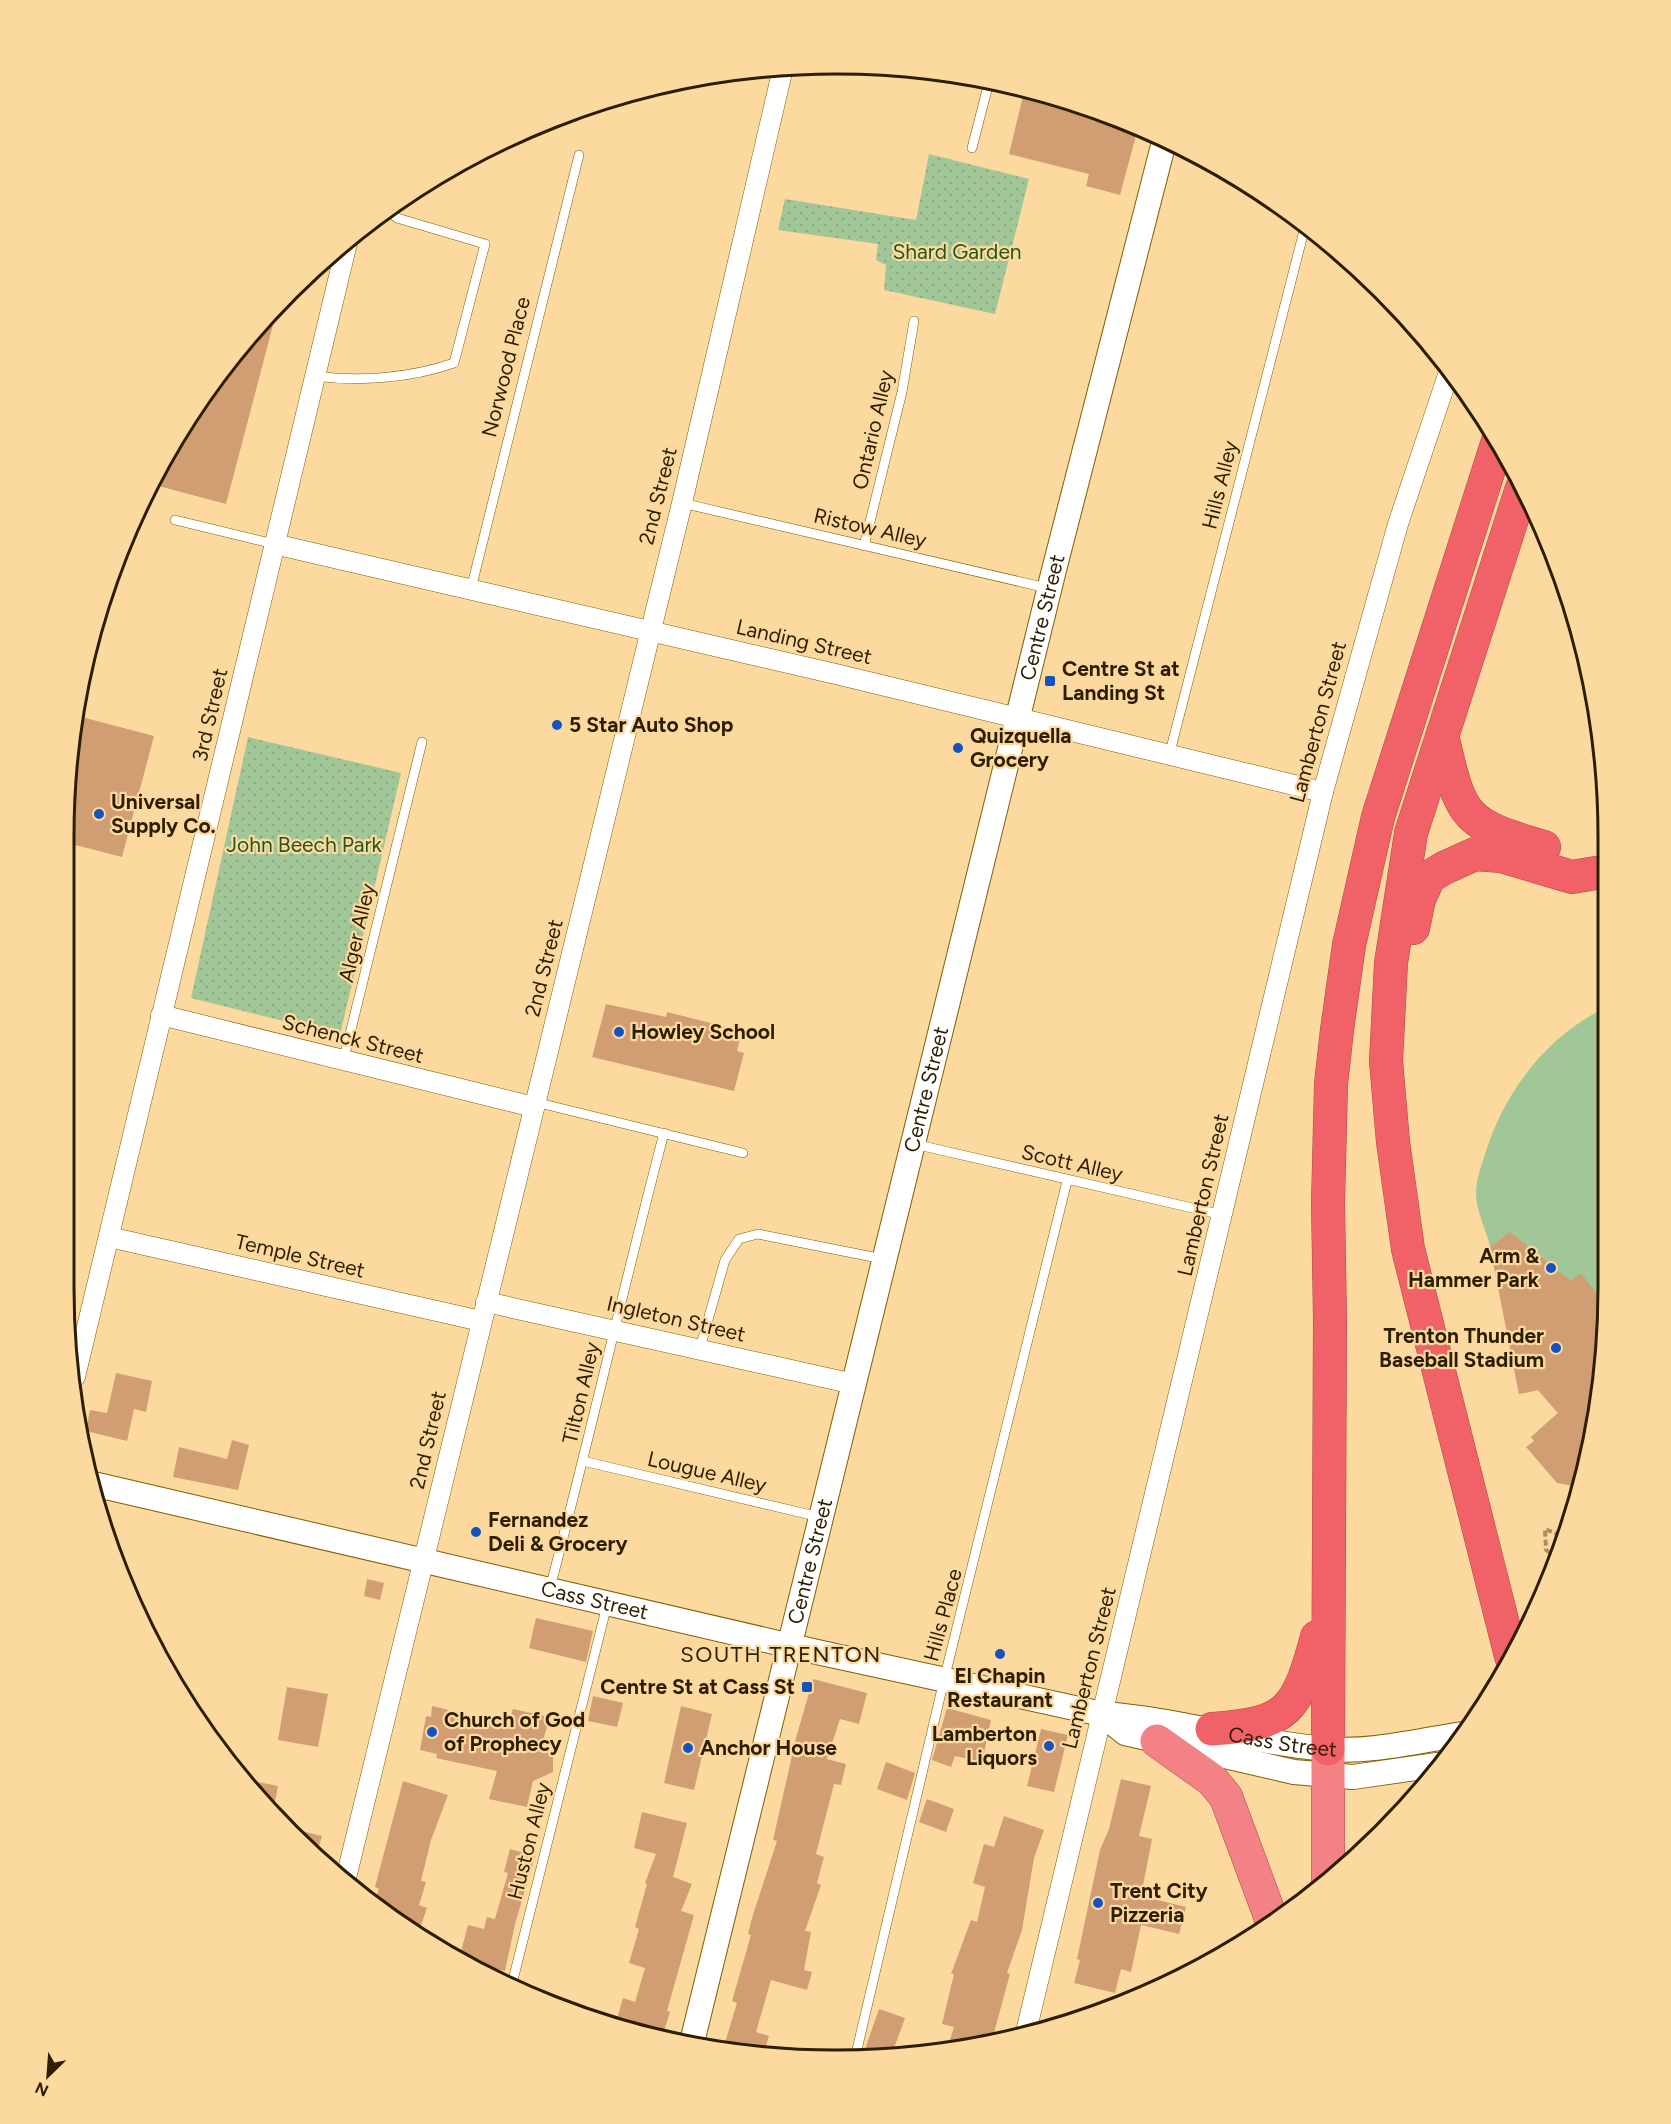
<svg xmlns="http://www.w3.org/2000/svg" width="1671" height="2124" font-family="Figtree,sans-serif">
  <defs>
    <pattern id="park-dots" width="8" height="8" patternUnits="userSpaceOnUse" patternTransform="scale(1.5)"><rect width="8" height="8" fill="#a1c799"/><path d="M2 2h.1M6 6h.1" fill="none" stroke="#8baa82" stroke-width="1.8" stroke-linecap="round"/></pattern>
  </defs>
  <rect width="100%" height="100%" fill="#fbd99f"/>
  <g fill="url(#park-dots)">
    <path d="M 929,154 L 1029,179 L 995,314 L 884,290 L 886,265 L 876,260 L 878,244 L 778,230 L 785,199 L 916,220 Z"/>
    <path d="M 248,737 L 401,773 L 340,1035 L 191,998 Z"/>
  </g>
  <path fill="#a1c799" d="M 1607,1007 L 1608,1289 L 1593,1439 L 1577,1492 L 1531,1437 L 1558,1413 L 1538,1390 L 1519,1394 C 1510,1345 1502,1295 1490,1246 C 1486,1230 1476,1210 1476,1194 C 1476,1180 1481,1167 1485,1154 C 1504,1092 1547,1035 1607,1007 Z"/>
  <g fill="#d19e74">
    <path d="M 1023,96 L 1102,118 L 1103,115 L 1138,128 L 1120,195 L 1086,186 L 1089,174 L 1009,154 Z"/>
    <path d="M 278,306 L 226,504 L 151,484 L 166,450 L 223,365 Z"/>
    <path d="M 78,716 L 154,736 L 122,857 L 64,842 L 65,785 Z"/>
    <path d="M 606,1004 L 666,1017 L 667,1012 L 742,1031 L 737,1051 L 744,1053 L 734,1091 L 592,1057 Z"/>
    <path d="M 1510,1232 L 1571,1281 L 1581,1273 L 1606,1306 L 1593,1439 L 1579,1487 L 1557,1483 L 1526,1447 L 1534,1441 L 1531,1437 L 1558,1413 L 1538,1390 L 1519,1394 L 1490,1247 Z"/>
    <path d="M 116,1373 L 152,1381 L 146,1412 L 134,1409 L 127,1441 L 86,1431 L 90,1410 L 107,1413 Z"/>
    <path d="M 232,1440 L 249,1445 L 238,1490 L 173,1477 L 179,1447 L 227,1459 Z"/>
    <path d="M 367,1579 L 384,1583 L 380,1600 L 364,1596 Z"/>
    <path d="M 536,1618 L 593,1631 L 586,1662 L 529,1648 Z"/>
    <path d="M 813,1679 L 867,1693 L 859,1724 L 840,1719 L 827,1759 L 846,1764 L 841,1785 L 834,1784 L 816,1854 L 824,1857 L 817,1883 L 821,1885 L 805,1931 L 811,1932 L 804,1970 L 812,1972 L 807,1990 L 771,1980 L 756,2032 L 769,2036 L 764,2052 L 724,2046 L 737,2003 L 732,2001 L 751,1935 L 748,1934 L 752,1918 L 777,1841 L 773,1840 L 796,1738 Z"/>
    <path d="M 287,1687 L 328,1694 L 318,1747 L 278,1740 Z"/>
    <path d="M 593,1696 L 623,1703 L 617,1727 L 588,1721 Z"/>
    <path d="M 432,1706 L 508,1724 L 513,1709 L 550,1717 L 541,1747 L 553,1756 L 553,1772 L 533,1781 L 527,1807 L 489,1799 L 497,1771 L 436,1758 L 437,1754 L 420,1750 L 426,1716 L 431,1717 Z"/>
    <path d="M 681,1706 L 712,1714 L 694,1790 L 664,1783 Z"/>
    <path d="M 947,1708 L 991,1720 L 982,1762 L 955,1756 L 951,1767 L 932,1760 Z"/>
    <path d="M 1041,1729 L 1068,1735 L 1054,1792 L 1027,1786 Z"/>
    <path d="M 886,1762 L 915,1773 L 907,1800 L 877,1789 Z"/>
    <path d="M 1121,1779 L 1151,1786 L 1139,1836 L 1152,1839 L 1141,1896 L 1186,1907 L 1179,1934 L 1141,1925 L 1131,1972 L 1121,1969 L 1115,1993 L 1074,1983 L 1080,1960 L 1077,1959 L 1100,1850 L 1109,1829 Z"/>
    <path d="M 247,1780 L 278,1786 L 273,1813 Z"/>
    <path d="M 403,1781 L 448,1795 L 431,1840 L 421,1881 L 426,1882 L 419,1905 L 427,1908 L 418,1934 L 375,1900 L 379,1889 L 375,1887 Z"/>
    <path d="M 927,1799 L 954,1809 L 946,1832 L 919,1822 Z"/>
    <path d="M 642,1812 L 687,1823 L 673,1877 L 692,1884 L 681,1911 L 694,1915 L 667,2011 L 670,2012 L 662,2038 L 636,2035 L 615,2026 L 623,1998 L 635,2002 L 645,1968 L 629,1963 L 639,1929 L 635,1927 L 647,1884 L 645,1883 L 656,1854 L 634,1848 Z"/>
    <path d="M 1004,1816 L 1044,1830 L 1034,1858 L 1022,1930 L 1007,1973 L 1010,1974 L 992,2040 L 948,2046 L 954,2027 L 942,2024 L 954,1974 L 951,1974 L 971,1920 L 977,1922 L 985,1887 L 973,1883 L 984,1844 L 994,1847 Z"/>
    <path d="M 282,1826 L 322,1836 L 316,1856 L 290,1835 Z"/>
    <path d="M 510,1849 L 535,1856 L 515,1924 L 505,1971 L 459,1959 L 468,1925 L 484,1929 L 487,1917 L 495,1919 L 508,1873 L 504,1872 Z"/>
    <path d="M 879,2009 L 905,2018 L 892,2054 L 862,2058 Z"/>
  </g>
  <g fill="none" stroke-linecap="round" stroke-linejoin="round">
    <defs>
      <g id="service">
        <path d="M 972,148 L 989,82"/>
        <path d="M 314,376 C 359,382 411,378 454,363 L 485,244 L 397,218 L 388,211"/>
        <path d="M 682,503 L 1047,588"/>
        <path d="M 175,520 L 274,544"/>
        <path d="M 864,546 L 902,392 L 914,321"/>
        <path d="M 471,589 L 579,155"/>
        <path d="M 1169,756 L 1306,223"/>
        <path d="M 343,1062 L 422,742"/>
        <path d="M 535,1102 L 743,1153"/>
        <path d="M 914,1144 L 1223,1215"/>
        <path d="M 700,1348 L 725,1260 L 739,1239 L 758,1234 L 883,1259"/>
        <path d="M 583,1461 L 820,1517"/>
        <path d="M 550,1588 C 590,1437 624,1284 664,1133"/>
        <path d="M 512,1984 L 607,1605"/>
        <path d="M 855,2058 L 944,1680 L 1067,1181"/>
      </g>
      <g id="minor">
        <path d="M 274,544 L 840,675 L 1323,792"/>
        <path d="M 161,1015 L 534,1107"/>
        <path d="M 109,1237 L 481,1321"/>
        <path d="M 486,1302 L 854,1384"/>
        <path d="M 75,1377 L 348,239"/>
        <path d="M 346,1878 L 682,503 L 783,68"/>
        <path d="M 1025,2036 L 1323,792 L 1398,524 L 1449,372"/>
      </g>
      <g id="tertiary">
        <path id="s1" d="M 89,1483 L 817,1652 L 1102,1714 C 1178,1719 1252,1743 1328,1749 C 1372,1753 1420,1740 1464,1734"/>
        <path d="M 1102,1714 L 1125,1733 L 1294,1772 L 1353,1777 L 1437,1765"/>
        <path id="s2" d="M 692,2042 L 1054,570 L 1165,138"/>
      </g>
      <g id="trunk">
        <path d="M 1157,1741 L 1212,1780 L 1226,1797 L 1272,1921"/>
        <path d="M 1328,1749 L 1328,1881"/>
      </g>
      <g id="motorway">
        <path d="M 1443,739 C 1461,819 1465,824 1544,847"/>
        <path d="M 1413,928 L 1419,899 L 1429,877 L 1444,868 L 1475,854 L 1501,856 L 1572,877 L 1596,873"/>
        <path d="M 1511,1656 L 1408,1249 L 1393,1142 L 1386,1061 L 1391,963 L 1411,833 L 1522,488"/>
        <path d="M 1212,1729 C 1289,1724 1297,1710 1317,1637"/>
        <path d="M 1328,1749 L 1330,1320 L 1328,1203 L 1331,1084 L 1337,1030 L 1349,945 L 1378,817 L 1498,441"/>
      </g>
    </defs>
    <use href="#service" stroke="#835d01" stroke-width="10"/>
    <use href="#minor" stroke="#835d01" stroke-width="21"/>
    <use href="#tertiary" stroke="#835d01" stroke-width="26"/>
    <use href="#trunk" stroke="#ac4a44" stroke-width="34"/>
    <use href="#motorway" stroke="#ac4a44" stroke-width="34"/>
    <path stroke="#aa8f60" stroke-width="4" stroke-dasharray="6 3" stroke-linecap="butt" d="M 1557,1558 L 1546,1550 L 1545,1529 L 1564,1537"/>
    <use href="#service" stroke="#fff" stroke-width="9"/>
    <use href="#minor" stroke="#fff" stroke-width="20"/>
    <use href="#tertiary" stroke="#fff" stroke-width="24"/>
    <use href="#trunk" stroke="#f38286" stroke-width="33"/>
    <use href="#motorway" stroke="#f06268" stroke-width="33"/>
  </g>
  <g fill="#1453bf" stroke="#fbd99f" stroke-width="2">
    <rect x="1044" y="675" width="12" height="12" rx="3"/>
    <circle cx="557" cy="725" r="6"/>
    <circle cx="958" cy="748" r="6"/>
    <circle cx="99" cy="814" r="6"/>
    <circle cx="619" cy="1032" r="6"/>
    <circle cx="1551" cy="1268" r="6"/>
    <circle cx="1556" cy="1348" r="6"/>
    <circle cx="476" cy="1532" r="6"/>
    <circle cx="1000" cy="1654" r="6"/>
    <rect x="801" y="1681" width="12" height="12" rx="3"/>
    <circle cx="432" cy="1732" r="6"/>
    <circle cx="1049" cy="1746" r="6"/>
    <circle cx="688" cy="1748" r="6"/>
    <circle cx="1098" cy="1903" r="6"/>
  </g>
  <g text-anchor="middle" stroke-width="4.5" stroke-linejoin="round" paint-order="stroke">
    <g font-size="21" fill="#205815" stroke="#fbd99f">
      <text x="957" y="259">Shard Garden</text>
      <text x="304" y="852">John Beech Park</text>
    </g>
    <g font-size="21" fill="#2e1e00" stroke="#fbd99f">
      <text transform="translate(506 367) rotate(-76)" y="7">Norwood Place</text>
      <text transform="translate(873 430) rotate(-77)" y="7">Ontario Alley</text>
      <text transform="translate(1220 485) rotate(-76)" y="7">Hills Alley</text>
      <text transform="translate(658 496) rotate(-76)" y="7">2nd Street</text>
      <text transform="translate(870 528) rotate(13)" y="7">Ristow Alley</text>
      <text dy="7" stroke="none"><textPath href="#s2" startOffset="1467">Centre Street</textPath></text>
      <text transform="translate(804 642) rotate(13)" y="7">Landing Street</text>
      <text transform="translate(210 715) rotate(-77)" y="7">3rd Street</text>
      <text transform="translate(1318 722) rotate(-75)" y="7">Lamberton Street</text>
      <text transform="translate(357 933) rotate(-77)" y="7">Alger Alley</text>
      <text transform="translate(544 968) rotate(-76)" y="7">2nd Street</text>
      <text transform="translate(353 1039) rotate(14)" y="7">Schenck Street</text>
      <text dy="7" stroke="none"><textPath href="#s2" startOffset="981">Centre Street</textPath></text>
      <text transform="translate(1072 1163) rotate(13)" y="7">Scott Alley</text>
      <text transform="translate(1203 1195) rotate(-77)" y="7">Lamberton Street</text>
      <text transform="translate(300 1256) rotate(13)" y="7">Temple Street</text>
      <text transform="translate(676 1319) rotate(13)" y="7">Ingleton Street</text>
      <text transform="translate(581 1393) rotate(-77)" y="7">Tilton Alley</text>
      <text transform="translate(428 1440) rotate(-77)" y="7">2nd Street</text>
      <text transform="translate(707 1472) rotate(13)" y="7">Lougue Alley</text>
      <text dy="7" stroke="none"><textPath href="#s2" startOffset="495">Centre Street</textPath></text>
      <text dy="7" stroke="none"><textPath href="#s1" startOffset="519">Cass Street</textPath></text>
      <text transform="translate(943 1615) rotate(-75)" y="7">Hills Place</text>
      <text transform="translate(1089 1668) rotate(-76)" y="7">Lamberton Street</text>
      <text dy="7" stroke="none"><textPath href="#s1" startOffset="1222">Cass Street</textPath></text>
      <text transform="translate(529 1841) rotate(-76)" y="7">Huston Alley</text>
    </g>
    <g font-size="21" font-weight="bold" fill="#2e1e00" stroke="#fbd99f" text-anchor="start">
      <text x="1062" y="676">Centre St at<tspan x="1062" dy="24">Landing St</tspan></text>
      <text x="569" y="732">5 Star Auto Shop</text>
      <text x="970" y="743">Quizquella<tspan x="970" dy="24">Grocery</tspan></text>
      <text x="111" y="809">Universal<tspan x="111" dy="24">Supply Co.</tspan></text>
      <text x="631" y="1039">Howley School</text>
      <text x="1539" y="1263" text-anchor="end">Arm &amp;<tspan x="1539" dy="24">Hammer Park</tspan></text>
      <text x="1544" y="1343" text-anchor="end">Trenton Thunder<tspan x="1544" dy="24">Baseball Stadium</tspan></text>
      <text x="488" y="1527">Fernandez<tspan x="488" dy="24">Deli &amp; Grocery</tspan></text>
      <text x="1000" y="1683" text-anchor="middle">El Chapin<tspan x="1000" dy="24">Restaurant</tspan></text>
      <text x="795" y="1694" text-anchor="end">Centre St at Cass St</text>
      <text x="444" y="1727">Church of God<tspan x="444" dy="24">of Prophecy</tspan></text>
      <text x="1037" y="1741" text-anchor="end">Lamberton<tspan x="1037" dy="24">Liquors</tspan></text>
      <text x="700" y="1755">Anchor House</text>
      <text x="1110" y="1898">Trent City<tspan x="1110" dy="24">Pizzeria</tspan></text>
    </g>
    <g font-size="22" letter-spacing="1.5" fill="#2e1e00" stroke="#fbd99f">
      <text x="781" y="1662">SOUTH TRENTON</text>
    </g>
  </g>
  <path d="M0 0H1671V2124H0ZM836 74H836A762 762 0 0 1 1598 836V1288A762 762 0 0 1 836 2050H836A762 762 0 0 1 74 1288V836A762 762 0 0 1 836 74Z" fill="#fbd99f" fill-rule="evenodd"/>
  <path fill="none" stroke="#2e1e00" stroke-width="3" d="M836 74H836A762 762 0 0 1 1598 836V1288A762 762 0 0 1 836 2050H836A762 762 0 0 1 74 1288V836A762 762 0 0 1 836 74Z"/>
  <g transform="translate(48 2076) rotate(205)" stroke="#fbd99f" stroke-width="4.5" paint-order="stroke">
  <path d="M0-4.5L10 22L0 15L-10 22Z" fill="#2e1e00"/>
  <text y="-9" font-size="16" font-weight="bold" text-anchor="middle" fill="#2e1e00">N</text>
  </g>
</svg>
